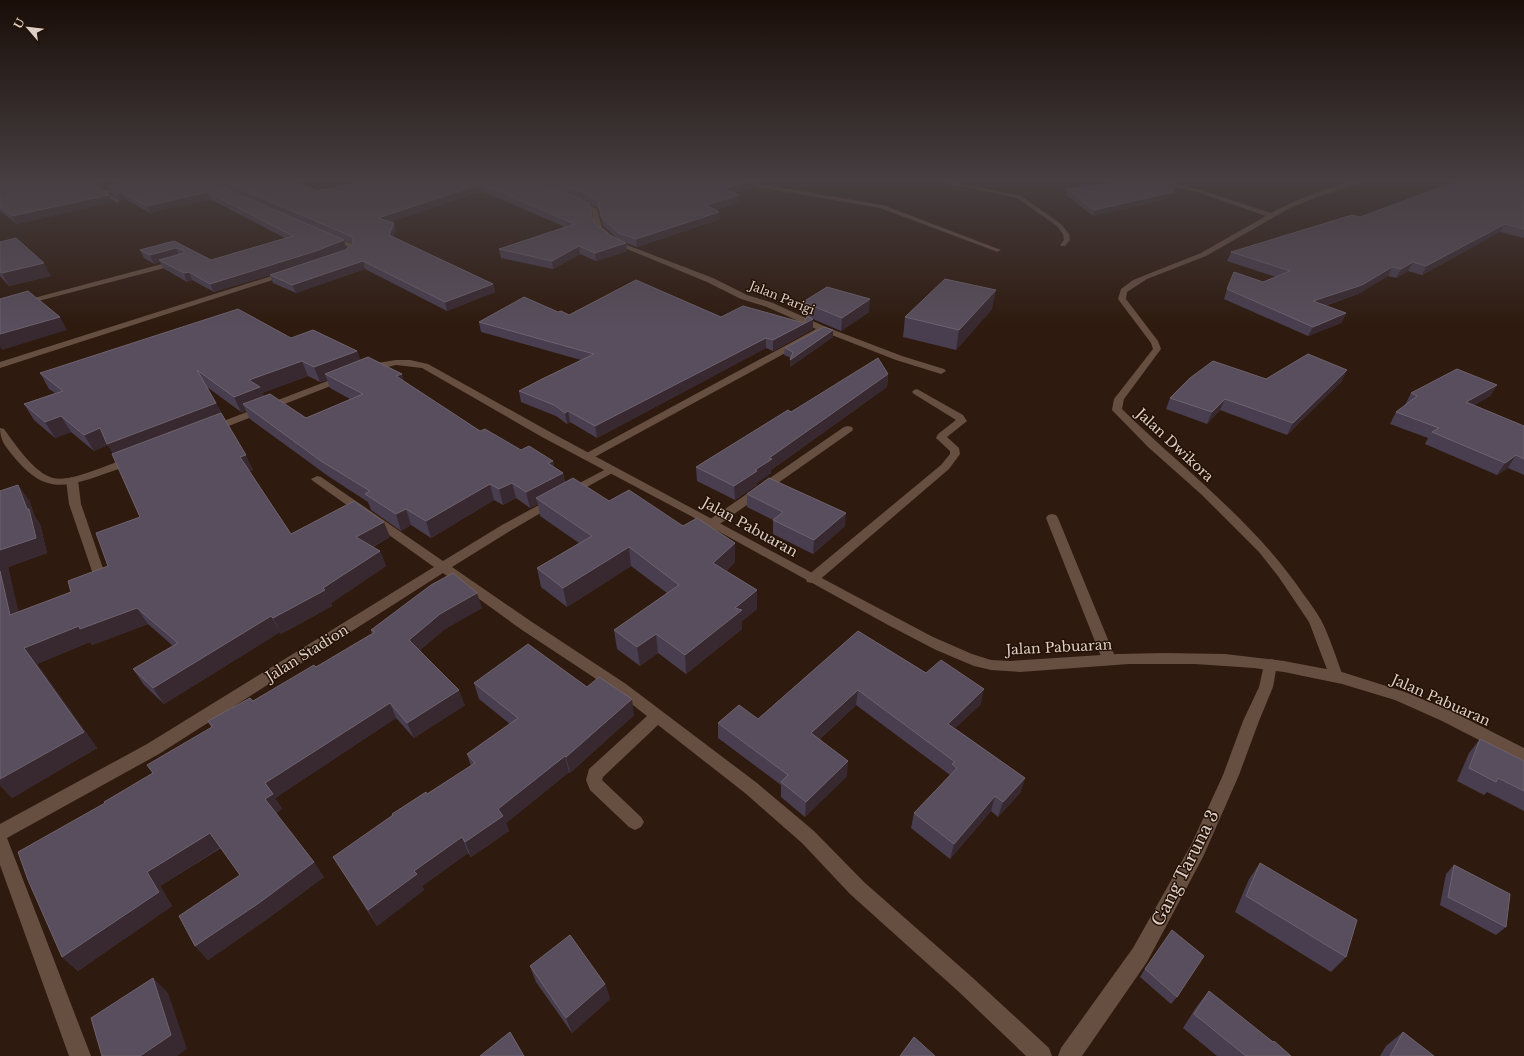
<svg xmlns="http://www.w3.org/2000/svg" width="1524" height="1056" font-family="'Libre Baskerville',serif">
  <rect width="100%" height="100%" fill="#2e1a0e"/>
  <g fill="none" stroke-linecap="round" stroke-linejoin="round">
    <g fill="#664f41" fill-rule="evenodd">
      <path d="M 89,181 L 95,181 L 105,190 L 147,181 L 156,181 L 108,193 L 119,200 L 119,202 L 117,203 L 100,193 Z"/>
      <path d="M 731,181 L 742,181 L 883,205 L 1001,250 L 997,252 L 995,251 L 880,208 L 734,183 Z"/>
      <path d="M 937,181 L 947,181 L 1021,196 L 1061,224 L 1069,234 L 1070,240 L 1065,246 L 1061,246 L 1060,245 L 1064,240 L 1063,234 L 1057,226 L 1017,198 Z"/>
      <path d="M 1154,181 L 1163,181 L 1201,190 L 1271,213 C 1291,202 1346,178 1367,181 L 1320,196 L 1290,208 L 1206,256 L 1147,279 L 1127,292 L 1126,299 L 1158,341 L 1161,349 L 1124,399 L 1122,409 C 1184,470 1255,522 1304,595 C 1310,603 1316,611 1321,620 C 1330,637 1336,658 1343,676 L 1341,680 L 1336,682 L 1331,680 L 1309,622 L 1278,576 L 1259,552 L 1202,495 L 1148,447 L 1112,410 L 1114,399 L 1153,349 L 1151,343 L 1118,299 L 1121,289 L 1133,280 L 1201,253 L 1266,216 L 1197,192 Z"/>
      <path d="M 573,200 L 577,200 L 597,209 L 602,227 L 619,242 L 713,278 L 747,295 L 773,303 L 826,327 L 902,356 L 944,369 L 946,371 L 941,374 L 896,360 L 824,332 L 591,459 L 583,459 L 582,457 L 583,455 L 816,329 L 767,307 L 741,299 L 707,282 L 615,244 C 606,239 595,232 593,221 C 592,218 593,214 592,211 L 573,202 Z"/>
      <path d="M 328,235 L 332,235 L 354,245 L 355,250 L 345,258 L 339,258 L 339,254 L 348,249 L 348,247 L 328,237 Z"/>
      <path d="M 177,260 L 181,262 L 180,264 L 0,311 L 0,307 Z"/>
      <path d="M 284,272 L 290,272 L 291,274 L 0,368 L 0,362 Z"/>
      <path d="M 917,389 L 963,415 L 967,421 L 947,437 L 959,448 L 960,454 L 949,469 L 817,582 L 812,583 L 807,582 L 806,579 L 807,576 L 941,465 L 950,454 L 950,451 L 936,438 L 938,434 L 956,420 L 914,394 L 912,392 L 914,390 Z"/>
      <path d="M 848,426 L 852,427 L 853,429 L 852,431 L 717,526 L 709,526 L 707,523 L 709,520 L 844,427 Z"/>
      <path d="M 612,466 L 617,469 L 616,471 L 574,494 L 566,494 L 564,492 L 566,490 Z"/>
      <path d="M 317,476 L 321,477 L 443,561 L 502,525 L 548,500 L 556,500 L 558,502 L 556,504 L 510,531 L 452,567 L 532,622 L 626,684 L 757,783 L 814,831 L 864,882 L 973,978 L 1049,1048 L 1052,1056 L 1026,1056 L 959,992 L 850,894 L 802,843 L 745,793 L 658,725 L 603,777 L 602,780 L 641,817 L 644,822 L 641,827 L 635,830 L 629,827 L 590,790 L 586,780 L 589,769 L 647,716 L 616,692 L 522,630 L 443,573 L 159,754 L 7,838 L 91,1056 L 69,1056 L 0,865 L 0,824 L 147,744 L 434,567 L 313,481 L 311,479 Z"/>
      <path d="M 72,477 L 78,480 L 81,504 L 106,577 L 105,580 L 100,581 L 95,580 L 94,577 L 69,504 L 66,480 Z"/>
      <path d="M 1052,514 L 1056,515 L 1058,518 L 1116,659 L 1114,663 L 1109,664 L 1104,663 L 1102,659 L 1046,518 L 1048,515 Z"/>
      <path d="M 1270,659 L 1275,660 L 1277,664 L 1273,687 L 1259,721 L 1239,775 L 1203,857 L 1147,962 L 1082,1056 L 1058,1056 L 1061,1048 L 1133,948 L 1191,845 L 1223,775 L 1243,721 L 1259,687 L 1265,660 Z"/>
    </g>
    <g fill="#664f41" fill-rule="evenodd">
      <path d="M 396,360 L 410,360 L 428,364 L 550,432 L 846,591 L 933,637 L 972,654 L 991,660 L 1010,661 L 1117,654 L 1165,653 L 1225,654 L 1284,661 L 1342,672 L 1405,692 L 1453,712 L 1524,748 L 1524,763 L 1442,721 L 1395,700 L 1342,684 L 1284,672 L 1254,668 L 1195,664 L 1129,664 L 1020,672 L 991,670 L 974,666 L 936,650 L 888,625 L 689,515 L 542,437 L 422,368 L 396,365 L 367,372 L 362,369 L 371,364 Z"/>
      <path d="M 343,375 L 346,376 L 348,378 L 346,380 L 216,431 L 208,431 L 207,429 L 208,427 Z"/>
      <path d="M 0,428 L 4,429 C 15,444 34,473 53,478 C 72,483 112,462 132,457 L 137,460 C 132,467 117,469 110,472 C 67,487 46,496 14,457 C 6,447 0,441 0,428 Z"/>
    </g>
  </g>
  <g fill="#493e50" fill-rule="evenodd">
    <path d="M 0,181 L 95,187 L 109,195 L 112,202 L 17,224 L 0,211 Z"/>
    <path d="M 97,181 L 293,181 L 317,191 L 366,181 L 780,181 L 768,184 L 753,181 L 753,188 L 734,193 L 739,195 L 739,202 L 715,210 L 720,219 L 637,247 L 626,243 L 627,251 L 596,261 L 580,254 L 553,269 L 501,258 L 499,249 L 565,227 L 482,191 L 391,222 L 394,223 L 396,230 L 393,237 L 493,284 L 495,292 L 447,311 L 365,269 L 296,293 L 273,283 L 270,275 L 214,292 L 192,280 L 187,282 L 163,268 L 160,262 L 154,264 L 144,258 L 140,250 L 174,241 L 211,260 L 285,238 L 210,199 L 150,213 L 125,199 L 120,200 L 112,194 L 109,188 L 105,188 ZM 218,184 L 353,244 L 345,250 L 328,256 L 346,248 L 344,240 L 216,185 ZM 581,199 L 586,201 L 598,209 L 603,226 L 618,239 L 610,235 L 596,225 Z"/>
    <path d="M 1524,181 L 1524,238 L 1500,232 L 1422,275 L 1408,271 L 1396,278 L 1388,276 L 1358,294 L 1325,306 L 1346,313 L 1341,323 L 1308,336 L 1224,299 L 1227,289 L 1263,282 L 1276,277 L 1227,261 L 1231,252 L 1360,217 Z"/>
    <path d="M 1067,189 L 1171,198 L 1093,216 L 1066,195 Z"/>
    <path d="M 0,242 L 51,276 L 9,286 L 0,276 Z"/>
    <path d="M 803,302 L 869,312 L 841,331 L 813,319 L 813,329 L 773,351 L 766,348 L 597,438 L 570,422 L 567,424 L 556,416 L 521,402 L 519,391 L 581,360 L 481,332 L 479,322 L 558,312 L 569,315 L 721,317 L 804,323 L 807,317 L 803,315 Z"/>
    <path d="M 992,309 L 956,350 L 903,337 L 905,317 Z"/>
    <path d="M 833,330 L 833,337 L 790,367 L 790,360 L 791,358 L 784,355 L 785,348 Z"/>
    <path d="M 291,338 L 357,351 L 360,360 L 404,381 L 480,431 L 521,450 L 553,461 L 554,468 L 563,473 L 565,482 L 609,501 L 735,543 L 735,562 L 726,571 L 757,590 L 757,609 L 742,621 L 742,629 L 686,674 L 658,653 L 640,666 L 617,649 L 614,630 L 667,593 L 631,566 L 567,607 L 541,587 L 537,568 L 579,543 L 540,516 L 538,504 L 530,508 L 516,498 L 503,505 L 494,500 L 431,538 L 411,525 L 401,531 L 371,510 L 368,502 L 328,476 L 250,419 L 246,411 L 241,412 L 207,387 L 253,470 L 249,471 L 291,534 L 390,537 L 373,547 L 380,551 L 386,566 L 331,603 L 332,606 L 281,634 L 280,632 L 164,704 L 144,685 L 133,669 L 173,646 L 148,624 L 92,645 L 90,642 L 37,664 L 97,748 L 12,798 L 0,785 L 0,491 L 29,500 L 35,517 L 40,524 L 47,553 L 8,567 L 18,612 L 71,592 L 108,566 L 140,517 L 113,454 L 108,445 L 94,451 L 71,432 L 55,438 L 34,420 L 24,404 L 55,393 L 49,389 L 40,373 ZM 308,376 L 320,382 L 327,380 L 330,388 L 350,399 L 306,418 L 264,396 L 262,393 Z"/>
    <path d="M 888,374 L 887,387 L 771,470 L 771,473 L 757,483 L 757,485 L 735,500 L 697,481 L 696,467 L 791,412 Z"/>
    <path d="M 1266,379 L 1342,381 L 1287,435 L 1220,410 L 1207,424 L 1166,409 L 1170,398 Z"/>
    <path d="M 1497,385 L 1490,396 L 1474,405 L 1524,426 L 1524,475 L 1508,468 L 1497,475 L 1425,444 L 1428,438 L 1390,424 L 1396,412 L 1406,405 L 1405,405 L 1411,393 Z"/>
    <path d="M 747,494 L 845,526 L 813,554 L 773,534 L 773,520 L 747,507 Z"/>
    <path d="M 482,608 L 445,629 L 420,650 L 465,705 L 414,738 L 396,718 L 275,798 L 282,809 L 276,813 L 324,877 L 270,917 L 208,960 L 195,946 L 240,875 L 221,848 L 160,886 L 172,906 L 78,971 L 62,957 L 105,803 L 153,773 L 212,727 L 253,701 L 316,667 L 372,634 L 371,630 Z"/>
    <path d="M 858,631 L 926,673 L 981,704 L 955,728 L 1025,778 L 1020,793 L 998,817 L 991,811 L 950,859 L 911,828 L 914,813 L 950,775 L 856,705 L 820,739 L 847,776 L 805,817 L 781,797 L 781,785 L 718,738 L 718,723 L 758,719 Z"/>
    <path d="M 474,683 L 587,687 L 634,715 L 570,773 L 569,772 L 506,823 L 509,831 L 471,857 L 468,853 L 422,886 L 424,890 L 377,926 L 333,857 L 393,816 L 471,766 L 467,754 L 510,724 L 479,699 Z"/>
    <path d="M 1480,739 L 1524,761 L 1524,811 L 1487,792 L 1484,795 L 1457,781 L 1469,753 Z"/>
    <path d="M 1260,863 L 1346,957 L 1331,972 L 1235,912 L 1249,879 Z"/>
    <path d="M 1454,865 L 1506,927 L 1496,935 L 1440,905 L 1446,874 Z"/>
    <path d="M 530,966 L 605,984 L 610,999 L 572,1033 L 536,982 Z"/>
    <path d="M 1145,969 L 1177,997 L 1171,1004 L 1140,977 Z"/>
    <path d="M 1209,991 L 1273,1042 L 1291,1056 L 1217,1056 L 1183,1028 L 1197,1006 Z"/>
    <path d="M 1403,1032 L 1434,1056 L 1380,1056 L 1386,1046 Z"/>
  </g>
  <g fill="#382930">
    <path d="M 102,181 L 142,181 L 108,186 L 109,188 L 105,188 Z"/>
    <path d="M 210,181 L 216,181 L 218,184 L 213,185 L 211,182 Z"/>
    <path d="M 753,181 L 753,188 L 722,196 L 722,189 Z"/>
    <path d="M 768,181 L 780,181 L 768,184 Z"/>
    <path d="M 481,184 L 482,191 L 380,226 L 378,218 Z"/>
    <path d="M 121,192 L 125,199 L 120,200 L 117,193 Z"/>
    <path d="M 207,192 L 210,199 L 150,213 L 147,206 Z"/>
    <path d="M 1173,192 L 1171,198 L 1093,216 L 1094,210 Z"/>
    <path d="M 109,195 L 112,202 L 17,224 L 12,216 Z"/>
    <path d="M 739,195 L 739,202 L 706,213 L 706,205 Z"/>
    <path d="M 719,212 L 720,219 L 637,247 L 636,239 Z"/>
    <path d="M 394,223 L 396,230 L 391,243 L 389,235 Z"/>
    <path d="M 1505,224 L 1500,232 L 1422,275 L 1426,266 Z"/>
    <path d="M 344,240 L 346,248 L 319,260 L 214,292 L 210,284 Z"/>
    <path d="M 626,243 L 627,251 L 596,261 L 595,253 Z"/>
    <path d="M 579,246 L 580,254 L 553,269 L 552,261 Z"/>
    <path d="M 176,248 L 180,257 L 159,260 L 160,262 L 154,264 L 150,255 Z"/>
    <path d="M 363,261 L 365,269 L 296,293 L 292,285 Z"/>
    <path d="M 1413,262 L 1408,271 L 1396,278 L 1401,269 Z"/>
    <path d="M 44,263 L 51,276 L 9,286 L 2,273 Z"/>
    <path d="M 1392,267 L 1388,276 L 1358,294 L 1309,311 L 1313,301 Z"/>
    <path d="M 189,272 L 192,280 L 187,282 L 184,273 Z"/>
    <path d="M 493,284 L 495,292 L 447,311 L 445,302 Z"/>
    <path d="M 996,290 L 992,309 L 956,350 L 959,330 Z"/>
    <path d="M 870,299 L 869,312 L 841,331 L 842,318 Z"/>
    <path d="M 1346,313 L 1341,323 L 1308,336 L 1313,327 Z"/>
    <path d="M 60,317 L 67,330 L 2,350 L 0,347 L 0,334 Z"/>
    <path d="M 813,319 L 813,329 L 773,351 L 773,340 Z"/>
    <path d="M 833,330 L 833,337 L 790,367 L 790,360 Z"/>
    <path d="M 766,338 L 766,348 L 597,438 L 595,426 Z"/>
    <path d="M 357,351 L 362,366 L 325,374 L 327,380 L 320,382 L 314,367 Z"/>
    <path d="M 302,361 L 308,376 L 262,393 L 266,403 L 243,404 L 246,411 L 241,412 L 234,397 L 249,380 Z"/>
    <path d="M 1347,370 L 1342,381 L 1287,435 L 1293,423 Z"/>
    <path d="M 402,374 L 406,388 L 396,376 Z"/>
    <path d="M 888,374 L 887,387 L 771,470 L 771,473 L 757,483 L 757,485 L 735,500 L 734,486 L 769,458 Z"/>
    <path d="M 1497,385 L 1490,396 L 1459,413 L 1466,402 Z"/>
    <path d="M 1225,399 L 1220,410 L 1207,424 L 1212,412 Z"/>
    <path d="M 216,403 L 224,419 L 117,460 L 108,445 L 94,451 L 84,435 L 100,428 Z"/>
    <path d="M 568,411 L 570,422 L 567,424 L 565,413 Z"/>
    <path d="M 61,416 L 71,432 L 55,438 L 45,422 Z"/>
    <path d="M 246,455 L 253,470 L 247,472 L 240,457 Z"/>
    <path d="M 1516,455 L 1508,468 L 1497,475 L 1505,463 Z"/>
    <path d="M 553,461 L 556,476 L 548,463 Z"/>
    <path d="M 563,473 L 566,489 L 536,498 L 538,504 L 530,508 L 526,492 Z"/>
    <path d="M 512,483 L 516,498 L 503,505 L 499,489 Z"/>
    <path d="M 490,484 L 494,500 L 431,538 L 426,521 Z"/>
    <path d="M 18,485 L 29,500 L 35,517 L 40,524 L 47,553 L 8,567 L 23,631 L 10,615 L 0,571 L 0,550 L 27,509 Z"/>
    <path d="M 406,509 L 411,525 L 401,531 L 396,514 Z"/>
    <path d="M 846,513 L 845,526 L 813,554 L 814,540 Z"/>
    <path d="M 384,522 L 390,537 L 362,553 L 356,537 Z"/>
    <path d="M 735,543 L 735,562 L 714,581 L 713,563 Z"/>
    <path d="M 629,547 L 631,566 L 567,607 L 563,588 Z"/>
    <path d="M 380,551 L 386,566 L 331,603 L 332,606 L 281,634 L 273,618 L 323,588 Z"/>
    <path d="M 757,590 L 757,609 L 742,621 L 742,629 L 686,674 L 685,655 L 735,608 Z"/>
    <path d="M 477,593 L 482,608 L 445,629 L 414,655 L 409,640 L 440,614 Z"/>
    <path d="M 137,608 L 148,624 L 92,645 L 90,642 L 37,664 L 97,748 L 12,798 L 0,785 L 0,779 L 24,648 L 79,626 Z"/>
    <path d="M 271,616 L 280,632 L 164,704 L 153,688 Z"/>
    <path d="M 656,634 L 658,653 L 640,666 L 637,647 Z"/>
    <path d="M 984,689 L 981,704 L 945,738 L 948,724 Z"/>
    <path d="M 459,690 L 465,705 L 414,738 L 407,723 Z"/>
    <path d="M 858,690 L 856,705 L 810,748 L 811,733 Z"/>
    <path d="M 632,699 L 634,715 L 570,773 L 566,757 Z"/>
    <path d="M 390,703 L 396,718 L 275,798 L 282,809 L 274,814 L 265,799 L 265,783 Z"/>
    <path d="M 565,756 L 569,772 L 506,823 L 509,831 L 471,857 L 465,842 L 498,809 Z"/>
    <path d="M 848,761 L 847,776 L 805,817 L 806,802 Z"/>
    <path d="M 1025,778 L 1020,793 L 998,817 L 1003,802 Z"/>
    <path d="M 995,796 L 991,811 L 950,859 L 954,844 Z"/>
    <path d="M 210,833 L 221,847 L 160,886 L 172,906 L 78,971 L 62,957 L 147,872 Z"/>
    <path d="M 462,837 L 468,853 L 422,886 L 424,890 L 377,926 L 368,910 L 414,871 Z"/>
    <path d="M 314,862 L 324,877 L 270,917 L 208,960 L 195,946 Z"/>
    <path d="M 153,978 L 168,993 L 187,1049 L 177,1056 L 140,1056 Z"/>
    <path d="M 605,984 L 610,999 L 572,1033 L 566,1018 Z"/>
  </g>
  <g fill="#594e5d" stroke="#6e626d">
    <path d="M 0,181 L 90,181 L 95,187 L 109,195 L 12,216 L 0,207 Z"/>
    <path d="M 132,181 L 210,181 L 211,182 L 344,240 L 316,251 L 210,284 L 189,272 L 184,273 L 159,260 L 184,253 L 184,250 L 176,248 L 150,255 L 140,250 L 174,241 L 211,260 L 293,236 L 207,192 L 147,206 L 121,192 L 117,193 L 108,186 Z"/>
    <path d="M 222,181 L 293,181 L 317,191 L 366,181 L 533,181 L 579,198 L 590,204 L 592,218 L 596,225 L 610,235 L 626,243 L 595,253 L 579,246 L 552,261 L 499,249 L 575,224 L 481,184 L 378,218 L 394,223 L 389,235 L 493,284 L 445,302 L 363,261 L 292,285 L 270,275 L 345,250 L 353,243 L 353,237 Z"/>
    <path d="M 549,181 L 753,181 L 722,189 L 739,195 L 706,205 L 719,212 L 636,239 L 619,233 L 602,218 L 598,201 L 585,193 Z"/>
    <path d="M 1133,181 L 1170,181 L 1173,192 L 1094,210 L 1067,189 Z"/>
    <path d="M 1464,181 L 1524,181 L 1524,229 L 1505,224 L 1426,266 L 1413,262 L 1401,269 L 1392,267 L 1362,285 L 1313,301 L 1346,313 L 1313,327 L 1227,289 L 1234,272 L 1263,282 L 1290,271 L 1231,252 L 1352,215 L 1360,217 L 1439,188 Z"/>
    <path d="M 16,238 L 44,263 L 2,273 L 0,272 L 0,242 Z"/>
    <path d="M 945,279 L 996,290 L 959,330 L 905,317 Z"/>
    <path d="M 636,280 L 721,317 L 743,306 L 804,323 L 807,316 L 813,319 L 773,340 L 766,338 L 595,426 L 568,411 L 565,413 L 554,405 L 519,391 L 542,379 L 594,354 L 479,322 L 524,297 L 558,312 L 561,311 L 569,315 Z"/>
    <path d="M 827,287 L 870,299 L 842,318 L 803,302 Z"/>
    <path d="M 28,291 L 60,317 L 0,334 L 0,299 Z"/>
    <path d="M 238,309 L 291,338 L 313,330 L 357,351 L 314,367 L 302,361 L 249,380 L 260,387 L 234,397 L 197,370 L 216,403 L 107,444 L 100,428 L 84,435 L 61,416 L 45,422 L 24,404 L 63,391 L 40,373 Z"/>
    <path d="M 824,327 L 833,330 L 790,360 L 793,352 L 785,348 Z"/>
    <path d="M 1308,354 L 1347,370 L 1293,423 L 1225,399 L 1212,412 L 1170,398 L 1190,378 L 1213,361 L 1266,379 Z"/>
    <path d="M 368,357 L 402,374 L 396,376 L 480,431 L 485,429 L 521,450 L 529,446 L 553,461 L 548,463 L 563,473 L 526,492 L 512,483 L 499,489 L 490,484 L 426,521 L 406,509 L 396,514 L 365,494 L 370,491 L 321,461 L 243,404 L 270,394 L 306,418 L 363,394 L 325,374 Z"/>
    <path d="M 878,358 L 888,374 L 769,458 L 772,459 L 755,470 L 757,471 L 734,486 L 696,467 L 788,410 L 791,412 Z"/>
    <path d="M 1457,369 L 1497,385 L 1466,402 L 1524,426 L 1524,459 L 1516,455 L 1505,463 L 1432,432 L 1439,428 L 1396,412 L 1417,396 L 1411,393 Z"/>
    <path d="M 221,413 L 246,455 L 240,457 L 291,534 L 354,501 L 384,522 L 356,537 L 380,551 L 323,588 L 325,590 L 273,618 L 271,616 L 153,688 L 133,669 L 178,643 L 137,608 L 80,629 L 79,626 L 24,648 L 84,732 L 0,779 L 0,571 L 10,615 L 71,592 L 68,581 L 108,566 L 96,533 L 140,517 L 112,454 Z"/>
    <path d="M 573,478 L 609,501 L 629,490 L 683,526 L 697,518 L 735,543 L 713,563 L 757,590 L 735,608 L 742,610 L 685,655 L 656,634 L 637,647 L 614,630 L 679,585 L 629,547 L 563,588 L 537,568 L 592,536 L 536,498 Z"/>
    <path d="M 769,478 L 846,513 L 814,540 L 773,520 L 783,512 L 747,494 Z"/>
    <path d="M 18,485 L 27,509 L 29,509 L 36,538 L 0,550 L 0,491 Z"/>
    <path d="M 453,573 L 477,593 L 440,614 L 409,640 L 459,690 L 407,723 L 390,703 L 265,783 L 273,794 L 265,799 L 314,862 L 259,903 L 195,946 L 179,916 L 240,875 L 210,833 L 147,872 L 159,892 L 62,957 L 28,880 L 18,852 L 105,803 L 104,802 L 153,773 L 147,765 L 212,727 L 208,721 L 250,698 L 253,701 L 314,665 L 316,667 L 375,632 L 371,630 L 431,585 Z"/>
    <path d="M 858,631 L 926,673 L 941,660 L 984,689 L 948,724 L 1025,778 L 1003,802 L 995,796 L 954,844 L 914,813 L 957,768 L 952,764 L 955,762 L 858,690 L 811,733 L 848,761 L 806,802 L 781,782 L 788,775 L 718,723 L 739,705 L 758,719 Z"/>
    <path d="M 528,644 L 587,687 L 599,677 L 632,699 L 566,757 L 565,756 L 498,809 L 503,816 L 465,842 L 462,837 L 414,871 L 417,874 L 368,910 L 333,857 L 393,815 L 392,814 L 426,792 L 427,794 L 475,763 L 467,754 L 518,718 L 474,683 Z"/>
    <path d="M 1480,739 L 1524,761 L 1524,791 L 1498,778 L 1496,782 L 1469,768 Z"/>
    <path d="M 1260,863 L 1357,920 L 1346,957 L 1246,896 Z"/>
    <path d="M 1454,865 L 1510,894 L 1506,927 L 1448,897 Z"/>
    <path d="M 1172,930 L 1204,956 L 1177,997 L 1145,969 Z"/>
    <path d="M 570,935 L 605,984 L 566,1018 L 530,966 Z"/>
    <path d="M 153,978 L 171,1035 L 140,1056 L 102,1056 L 91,1018 Z"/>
    <path d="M 1209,991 L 1273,1042 L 1274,1041 L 1291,1056 L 1246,1056 L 1194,1014 Z"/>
    <path d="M 510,1032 L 524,1056 L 480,1056 Z"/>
    <path d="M 1403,1032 L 1434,1056 L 1390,1056 Z"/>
    <path d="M 914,1037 L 935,1056 L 900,1056 Z"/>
  </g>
  <linearGradient id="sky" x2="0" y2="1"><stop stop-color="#190e08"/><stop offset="0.55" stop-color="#463e41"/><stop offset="1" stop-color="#463e41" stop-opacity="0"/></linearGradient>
  <rect width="1524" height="328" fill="url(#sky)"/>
  <g text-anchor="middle" stroke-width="3" stroke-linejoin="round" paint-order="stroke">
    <g font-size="12" fill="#ddcfc7" stroke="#241105">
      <text transform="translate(782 298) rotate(22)" y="4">Jalan Parigi</text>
    </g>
    <g font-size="14" fill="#ddcfc7" stroke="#241105">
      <text transform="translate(1175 445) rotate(43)" y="5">Jalan Dwikora</text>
      <text transform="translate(750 527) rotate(29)" y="5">Jalan Pabuaran</text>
      <text transform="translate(1059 647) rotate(-3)" y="5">Jalan Pabuaran</text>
      <text transform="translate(307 653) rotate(-32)" y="5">Jalan Stadion</text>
      <text transform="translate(1441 700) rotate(24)" y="5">Jalan Pabuaran</text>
    </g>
    <g font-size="17" fill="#ddcfc7" stroke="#241105">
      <text transform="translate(1185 868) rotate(-63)" y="6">Gang Taruna 3</text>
    </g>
  </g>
  <g transform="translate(28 28) rotate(298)" stroke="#241105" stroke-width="3" paint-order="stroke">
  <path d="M0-3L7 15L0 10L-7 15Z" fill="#ddcfc7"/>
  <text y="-6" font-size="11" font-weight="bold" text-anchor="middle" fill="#ddcfc7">U</text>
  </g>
</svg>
